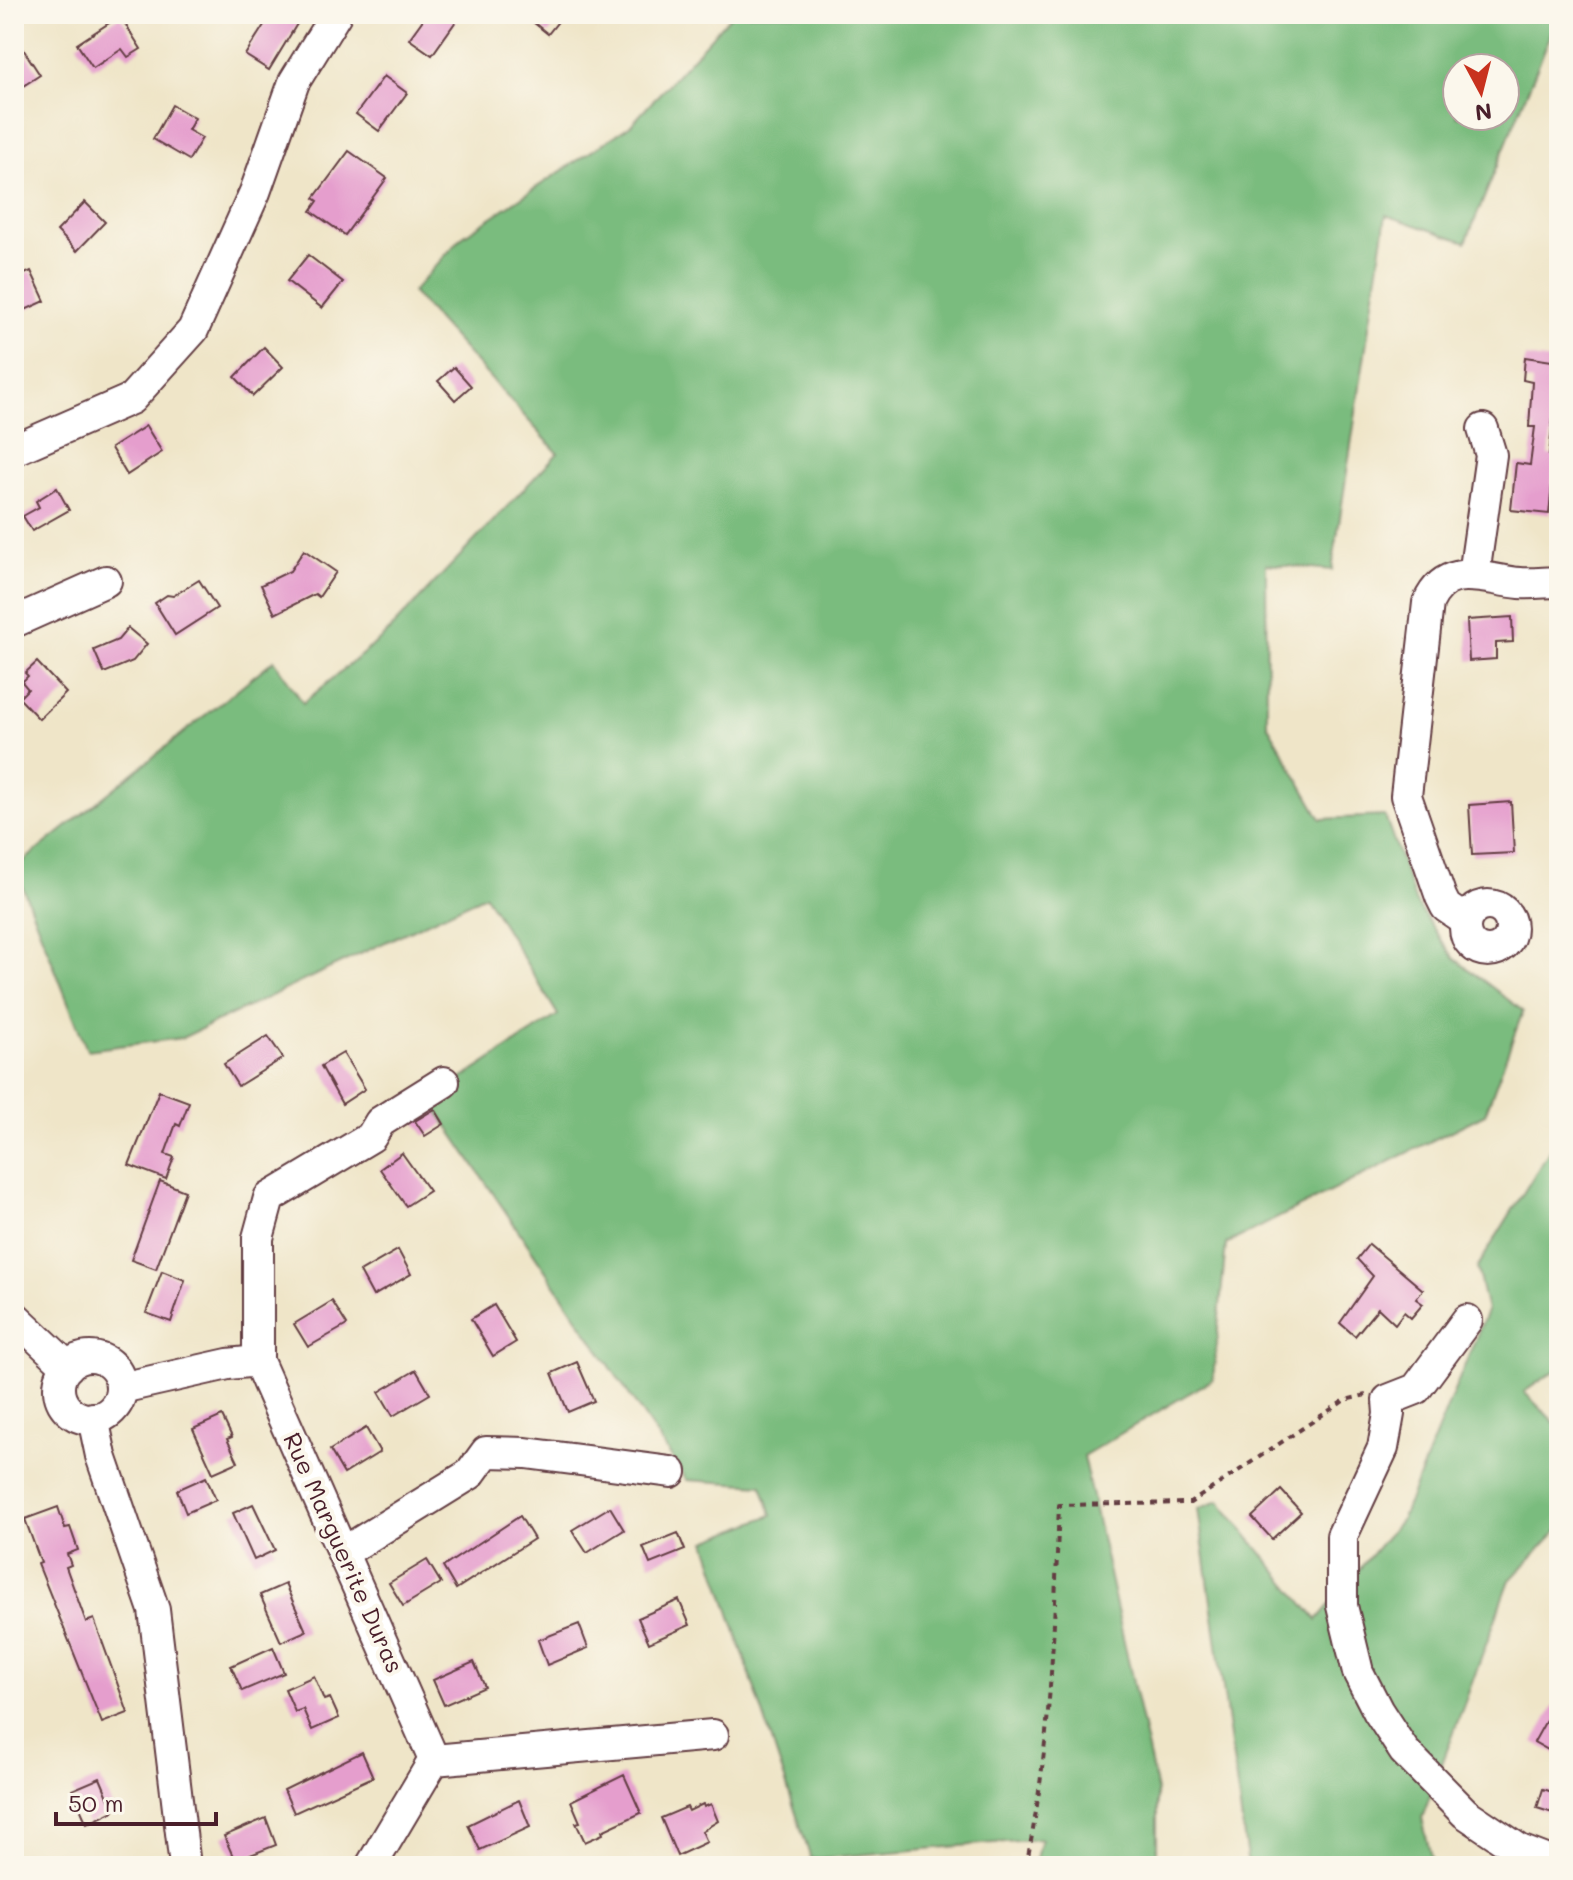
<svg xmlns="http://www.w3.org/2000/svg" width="1573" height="1880" font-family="Mali,sans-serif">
  <rect width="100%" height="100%" fill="#fbf7ec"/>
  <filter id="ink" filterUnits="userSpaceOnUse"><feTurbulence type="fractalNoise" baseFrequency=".0125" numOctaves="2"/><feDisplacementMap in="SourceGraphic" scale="16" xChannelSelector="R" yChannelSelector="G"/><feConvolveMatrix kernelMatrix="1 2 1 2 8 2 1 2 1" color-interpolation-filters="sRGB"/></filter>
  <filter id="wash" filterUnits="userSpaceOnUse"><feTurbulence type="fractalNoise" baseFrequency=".006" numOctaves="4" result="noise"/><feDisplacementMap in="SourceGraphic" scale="32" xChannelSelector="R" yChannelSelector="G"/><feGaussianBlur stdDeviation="1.8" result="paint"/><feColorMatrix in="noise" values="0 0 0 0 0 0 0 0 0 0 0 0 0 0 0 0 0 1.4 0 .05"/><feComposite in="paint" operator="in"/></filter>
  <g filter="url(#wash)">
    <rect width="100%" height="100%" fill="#efe5c8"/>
    <g fill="#7abc7e" stroke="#626e54" stroke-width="2" fill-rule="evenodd">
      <path d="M 732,14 L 1559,14 L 1466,242 L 1386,215 L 1332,570 L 1266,564 L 1267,724 L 1321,819 L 1385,816 L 1416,903 L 1454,958 L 1523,1011 L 1485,1114 L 1226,1244 L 1213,1379 L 1083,1456 L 1157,1791 L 1157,1866 L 1034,1866 L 1041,1839 L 811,1859 L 706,1541 L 772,1515 L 762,1485 L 687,1480 L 430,1100 L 558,1015 L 485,895 L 182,1038 L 87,1050 L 15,868 L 274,660 L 303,703 L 383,637 L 558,453 L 412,292 L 463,236 L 631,125 ZM 1457,68 L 1505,68 L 1505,116 L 1457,116 Z"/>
      <path d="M 1559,1135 L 1559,1368 L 1524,1392 L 1559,1427 L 1559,1529 L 1510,1580 L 1422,1818 L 1433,1866 L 1248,1866 L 1198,1509 L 1219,1501 L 1317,1620 L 1402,1518 L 1487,1311 L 1477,1268 Z"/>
    </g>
    <g id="blocks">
      <g fill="#e59ecd">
        <path d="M 271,14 L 303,14 L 269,70 L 245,55 Z"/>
        <path d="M 427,14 L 461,14 L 432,55 L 409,39 Z"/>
        <path d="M 523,14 L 564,14 L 548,34 Z"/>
        <path d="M 120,16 L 141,49 L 128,57 L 122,49 L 93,68 L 77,44 Z"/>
        <path d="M 14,35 L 40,75 L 14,92 Z"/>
        <path d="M 384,76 L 407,93 L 379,131 L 356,114 Z"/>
        <path d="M 172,105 L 195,118 L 188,130 L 202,138 L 189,160 L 153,139 Z"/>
        <path d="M 349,151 L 387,178 L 345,235 L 311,211 L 318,201 L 314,198 Z"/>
        <path d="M 85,202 L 105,222 L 77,251 L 57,231 Z"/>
        <path d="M 308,255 L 343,282 L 322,308 L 287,281 Z"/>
        <path d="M 31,271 L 45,301 L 14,315 L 14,279 Z"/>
        <path d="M 264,347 L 283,367 L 253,396 L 235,377 Z"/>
        <path d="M 1525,357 L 1559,362 L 1549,455 L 1555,455 L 1549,514 L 1511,510 L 1516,463 L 1530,465 L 1535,427 L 1529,427 L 1532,382 L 1523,380 Z"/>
        <path d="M 454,367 L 471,386 L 455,400 L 438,381 Z"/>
        <path d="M 146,426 L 162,452 L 127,475 L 111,448 Z"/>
        <path d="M 57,488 L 69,510 L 32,531 L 23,516 L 39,507 L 36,501 Z"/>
        <path d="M 304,550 L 336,572 L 319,597 L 315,594 L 275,614 L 261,585 L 290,571 Z"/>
        <path d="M 199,580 L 217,608 L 175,635 L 155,603 L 167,595 L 173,596 Z"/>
        <path d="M 1512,617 L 1513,642 L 1496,643 L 1496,659 L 1469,661 L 1467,620 Z"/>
        <path d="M 128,628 L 147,644 L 133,661 L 104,673 L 94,650 L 118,640 Z"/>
        <path d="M 37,662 L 66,693 L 39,719 L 19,698 L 28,689 L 22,682 L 28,676 L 25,673 Z"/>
        <path d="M 1511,802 L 1514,853 L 1472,855 L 1469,805 Z"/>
        <path d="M 268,1036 L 283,1058 L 238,1086 L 224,1064 Z"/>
        <path d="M 343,1053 L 365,1089 L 342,1104 L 321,1066 Z"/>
        <path d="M 159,1091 L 189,1102 L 180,1126 L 176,1124 L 165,1154 L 174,1157 L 166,1179 L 129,1165 Z"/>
        <path d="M 435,1109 L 444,1124 L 425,1136 L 415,1121 Z"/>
        <path d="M 402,1153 L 429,1191 L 406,1206 L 380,1169 Z"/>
        <path d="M 160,1181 L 185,1191 L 156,1269 L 131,1260 Z"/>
        <path d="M 1369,1244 L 1423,1290 L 1416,1299 L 1423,1304 L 1411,1318 L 1404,1312 L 1395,1324 L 1378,1308 L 1355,1336 L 1340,1323 L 1373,1276 L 1357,1259 Z"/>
        <path d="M 398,1250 L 411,1274 L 373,1296 L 360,1272 Z"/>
        <path d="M 162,1271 L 185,1280 L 171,1322 L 146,1313 Z"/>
        <path d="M 332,1301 L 347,1325 L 308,1347 L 294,1324 Z"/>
        <path d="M 494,1305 L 516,1342 L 493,1356 L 471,1319 Z"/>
        <path d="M 577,1362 L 594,1401 L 568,1412 L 552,1373 Z"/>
        <path d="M 416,1370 L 430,1394 L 393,1416 L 379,1392 Z"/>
        <path d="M 222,1416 L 232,1437 L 227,1439 L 238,1462 L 213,1473 L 193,1429 Z"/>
        <path d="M 366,1428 L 380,1452 L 344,1474 L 330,1450 Z"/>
        <path d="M 206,1477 L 216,1500 L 186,1513 L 177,1490 Z"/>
        <path d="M 1281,1490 L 1301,1512 L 1272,1539 L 1252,1517 Z"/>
        <path d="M 253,1504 L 275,1550 L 254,1560 L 233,1513 Z"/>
        <path d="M 58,1507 L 65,1528 L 70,1527 L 78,1550 L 67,1554 L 71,1565 L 66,1567 L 86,1622 L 94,1619 L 128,1713 L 102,1723 L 38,1564 L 41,1563 L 25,1519 Z"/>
        <path d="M 610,1507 L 624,1530 L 587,1553 L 572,1530 Z"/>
        <path d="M 520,1516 L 534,1539 L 456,1589 L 443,1567 Z"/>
        <path d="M 678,1533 L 685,1550 L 650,1564 L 643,1547 Z"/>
        <path d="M 427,1560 L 441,1583 L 403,1606 L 389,1583 Z"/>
        <path d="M 285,1584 L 306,1631 L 281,1642 L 260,1595 Z"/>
        <path d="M 679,1600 L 690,1625 L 649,1643 L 638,1618 Z"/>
        <path d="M 579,1624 L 588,1648 L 547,1665 L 538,1640 Z"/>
        <path d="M 273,1647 L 284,1673 L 242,1691 L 231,1666 Z"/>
        <path d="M 474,1662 L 485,1687 L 444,1705 L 433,1680 Z"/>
        <path d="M 314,1676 L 324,1700 L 330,1698 L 339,1718 L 312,1730 L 303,1709 L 295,1712 L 285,1689 Z"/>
        <path d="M 1559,1697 L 1559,1756 L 1534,1742 Z"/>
        <path d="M 362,1752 L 373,1777 L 294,1813 L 284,1790 Z"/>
        <path d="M 624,1775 L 641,1813 L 602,1831 L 603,1834 L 585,1842 L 576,1823 L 580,1822 L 571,1801 Z"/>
        <path d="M 100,1778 L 114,1811 L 87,1824 L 72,1790 Z"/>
        <path d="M 1543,1789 L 1559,1794 L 1559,1815 L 1537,1808 Z"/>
        <path d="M 519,1800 L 530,1827 L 480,1850 L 468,1825 Z"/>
        <path d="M 703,1804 L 704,1807 L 711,1804 L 718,1821 L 702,1831 L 707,1842 L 677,1856 L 661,1818 L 687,1807 L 689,1811 Z"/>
        <path d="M 266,1818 L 276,1845 L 235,1861 L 224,1836 Z"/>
      </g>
    </g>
  </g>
  <g filter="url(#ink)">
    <use href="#blocks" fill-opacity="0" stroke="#633d43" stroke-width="2"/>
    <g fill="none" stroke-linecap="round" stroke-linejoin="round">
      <defs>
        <g id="minor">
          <path d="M 14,450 L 131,399 L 193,330 L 255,192 L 294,82 L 336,14"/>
          <path d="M 1474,575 L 1491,455 L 1483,429"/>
          <path d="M 14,622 L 106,581"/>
          <circle cx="1488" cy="928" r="23"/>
          <path d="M 1465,920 L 1446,907 L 1441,897 L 1406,796 L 1428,603 C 1447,560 1484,580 1520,583 C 1533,584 1546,582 1559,582"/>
          <path d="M 14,1316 L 68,1367"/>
          <path d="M 1467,1320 L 1416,1389 L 1388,1400 L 1389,1414 L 1383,1448 L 1342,1536 L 1342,1606 L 1358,1672 L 1378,1711 L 1404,1751 L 1465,1813 L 1520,1850 L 1559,1865"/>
          <circle cx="90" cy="1388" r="31"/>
          <path d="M 258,1361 L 258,1238 L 269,1198 L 371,1137 L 380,1122 L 444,1082"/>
          <path d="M 121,1388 L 228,1364 L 258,1361 L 434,1760 L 371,1866"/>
          <path d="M 93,1418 L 101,1456 L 154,1610 L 185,1866"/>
          <path d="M 344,1552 L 470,1474 L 486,1452 L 526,1453 L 671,1472"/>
          <path d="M 434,1760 L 713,1735"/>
        </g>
      </defs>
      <use href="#minor" stroke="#633d43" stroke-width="34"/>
      <path stroke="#633d43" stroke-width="4" stroke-dasharray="6 6" stroke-linecap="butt" d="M 1026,1866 C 1051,1747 1054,1627 1059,1505 L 1190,1503 L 1345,1400 L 1366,1395"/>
      <use href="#minor" stroke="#fff" stroke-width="30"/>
    </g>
  </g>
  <g text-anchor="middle" stroke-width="8" stroke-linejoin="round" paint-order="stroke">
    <g font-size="24" fill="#4a1f2b" stroke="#fbf7ec">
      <text transform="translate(343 1553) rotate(66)" y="8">Rue Marguerite Duras</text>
    </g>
  </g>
  <rect width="1573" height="1880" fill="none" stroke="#fbf7ec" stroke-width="48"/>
  <g transform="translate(1481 92) rotate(173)"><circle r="38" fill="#fbf7ec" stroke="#b4a19f" stroke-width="2"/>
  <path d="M0-6L14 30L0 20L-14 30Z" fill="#c8321e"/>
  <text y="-12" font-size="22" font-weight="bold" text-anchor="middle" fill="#4a1f2b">N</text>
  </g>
  <path d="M56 1812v12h160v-12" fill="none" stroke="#4a1f2b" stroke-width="4"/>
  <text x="68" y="1812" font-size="24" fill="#4a1f2b" stroke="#fbf7ec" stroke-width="6" paint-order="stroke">50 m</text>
</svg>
